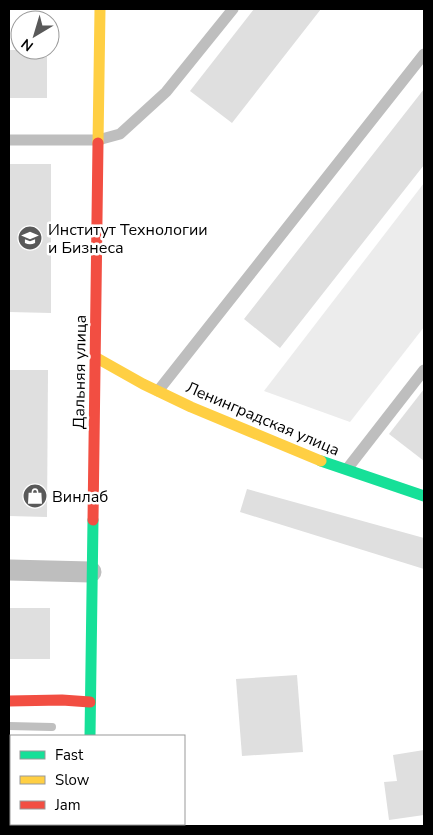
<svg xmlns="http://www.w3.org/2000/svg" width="433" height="835" font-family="'Nunito Sans',sans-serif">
  <rect width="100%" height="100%" fill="#fff"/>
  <g fill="#ececec">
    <path d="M 424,183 L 424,327 L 350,422 L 264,391 Z"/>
    <path d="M 9,770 L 11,770 L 11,824 L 20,824 L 20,826 L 9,826 Z"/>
  </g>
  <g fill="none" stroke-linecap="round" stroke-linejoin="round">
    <g stroke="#bfbfbf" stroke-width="8">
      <path d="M 9,726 L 52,727"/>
      <path d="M 50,826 L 50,824"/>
    </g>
  </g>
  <g fill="#dfdfdf">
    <path d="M 254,9 L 321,9 L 232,123 L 190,91 Z"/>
    <rect x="9" y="50" width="38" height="48"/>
    <path d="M 424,89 L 424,165 L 280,348 L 244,319 Z"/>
    <path d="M 9,164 L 51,164 L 51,313 L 9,312 Z"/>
    <path d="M 9,370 L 48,370 L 47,517 L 9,516 Z"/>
    <path d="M 424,389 L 424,461 L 389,434 Z"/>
    <path d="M 247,489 L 424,538 L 424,569 L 240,512 Z"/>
    <rect x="9" y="608" width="41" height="51"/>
    <path d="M 297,675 L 303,752 L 242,756 L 236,679 Z"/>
    <path d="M 424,750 L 424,815 L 389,820 L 384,782 L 397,781 L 393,755 Z"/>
  </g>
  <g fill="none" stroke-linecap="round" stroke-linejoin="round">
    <g stroke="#bebebe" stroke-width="11">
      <path d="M 9,140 L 98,140 L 120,134 L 166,92 L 233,9"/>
      <path d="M 158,391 L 424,54"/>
      <path d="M 347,469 L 424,370"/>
    </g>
    <path stroke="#bebebe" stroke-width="21" d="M 9,570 L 91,572"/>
    <g stroke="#16e098" stroke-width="11">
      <path d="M 321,461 L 424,496"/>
      <path d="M 90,736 L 93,520"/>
    </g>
    <g stroke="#ffcf43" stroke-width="11">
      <path d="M 98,143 L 100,9"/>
      <path d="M 95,357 L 143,384 L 191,407 L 321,461"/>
    </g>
    <g stroke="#f24e42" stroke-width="11">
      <path d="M 93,520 L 98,143"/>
      <path d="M 9,701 L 62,700 L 90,702"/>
      <path d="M 89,824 L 89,826"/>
    </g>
  </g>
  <defs>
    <symbol id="university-disc" viewBox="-11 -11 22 22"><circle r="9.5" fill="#595959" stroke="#fff"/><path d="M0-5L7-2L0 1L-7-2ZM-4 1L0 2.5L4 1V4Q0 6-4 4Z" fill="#fff"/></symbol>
    <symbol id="shop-disc" viewBox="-11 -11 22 22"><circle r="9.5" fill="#595959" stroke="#fff"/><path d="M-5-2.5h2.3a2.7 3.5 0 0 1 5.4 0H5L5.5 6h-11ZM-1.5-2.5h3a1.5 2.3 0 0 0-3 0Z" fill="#fff"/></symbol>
  </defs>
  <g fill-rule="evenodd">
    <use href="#university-disc" x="16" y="224" width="28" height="28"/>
    <use href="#shop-disc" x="21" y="482" width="28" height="28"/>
  </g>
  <g text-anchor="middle" stroke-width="5" stroke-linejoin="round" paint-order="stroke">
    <g font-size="16" fill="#000" stroke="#fff" text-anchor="start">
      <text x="48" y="235">Институт Технологии<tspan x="48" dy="18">и Бизнеса</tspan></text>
      <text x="52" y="502">Винлаб</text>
    </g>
    <g font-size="16" fill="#000" stroke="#fff">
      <text transform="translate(79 372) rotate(-89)" y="6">Дальняя улица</text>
      <text transform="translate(263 418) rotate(23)" y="6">Ленинградская улица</text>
    </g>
  </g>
  <rect width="433" height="835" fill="none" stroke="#000000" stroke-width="20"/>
  <rect x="10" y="735" width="175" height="90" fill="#ffffff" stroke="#999999"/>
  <rect x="20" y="751" width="25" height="8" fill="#16e098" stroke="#999999"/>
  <text x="55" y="760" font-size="15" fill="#000000">Fast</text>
  <rect x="20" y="776" width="25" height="8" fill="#ffcf43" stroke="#999999"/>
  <text x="55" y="785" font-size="15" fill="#000000">Slow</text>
  <rect x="20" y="801" width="25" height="8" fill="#f24e42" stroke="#999999"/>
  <text x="55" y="810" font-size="15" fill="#000000">Jam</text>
  <g transform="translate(35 35) rotate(218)"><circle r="24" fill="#ffffff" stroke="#999999"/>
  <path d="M0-4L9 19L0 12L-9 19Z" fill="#595959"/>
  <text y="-8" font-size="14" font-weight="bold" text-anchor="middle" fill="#000000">N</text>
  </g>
</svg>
